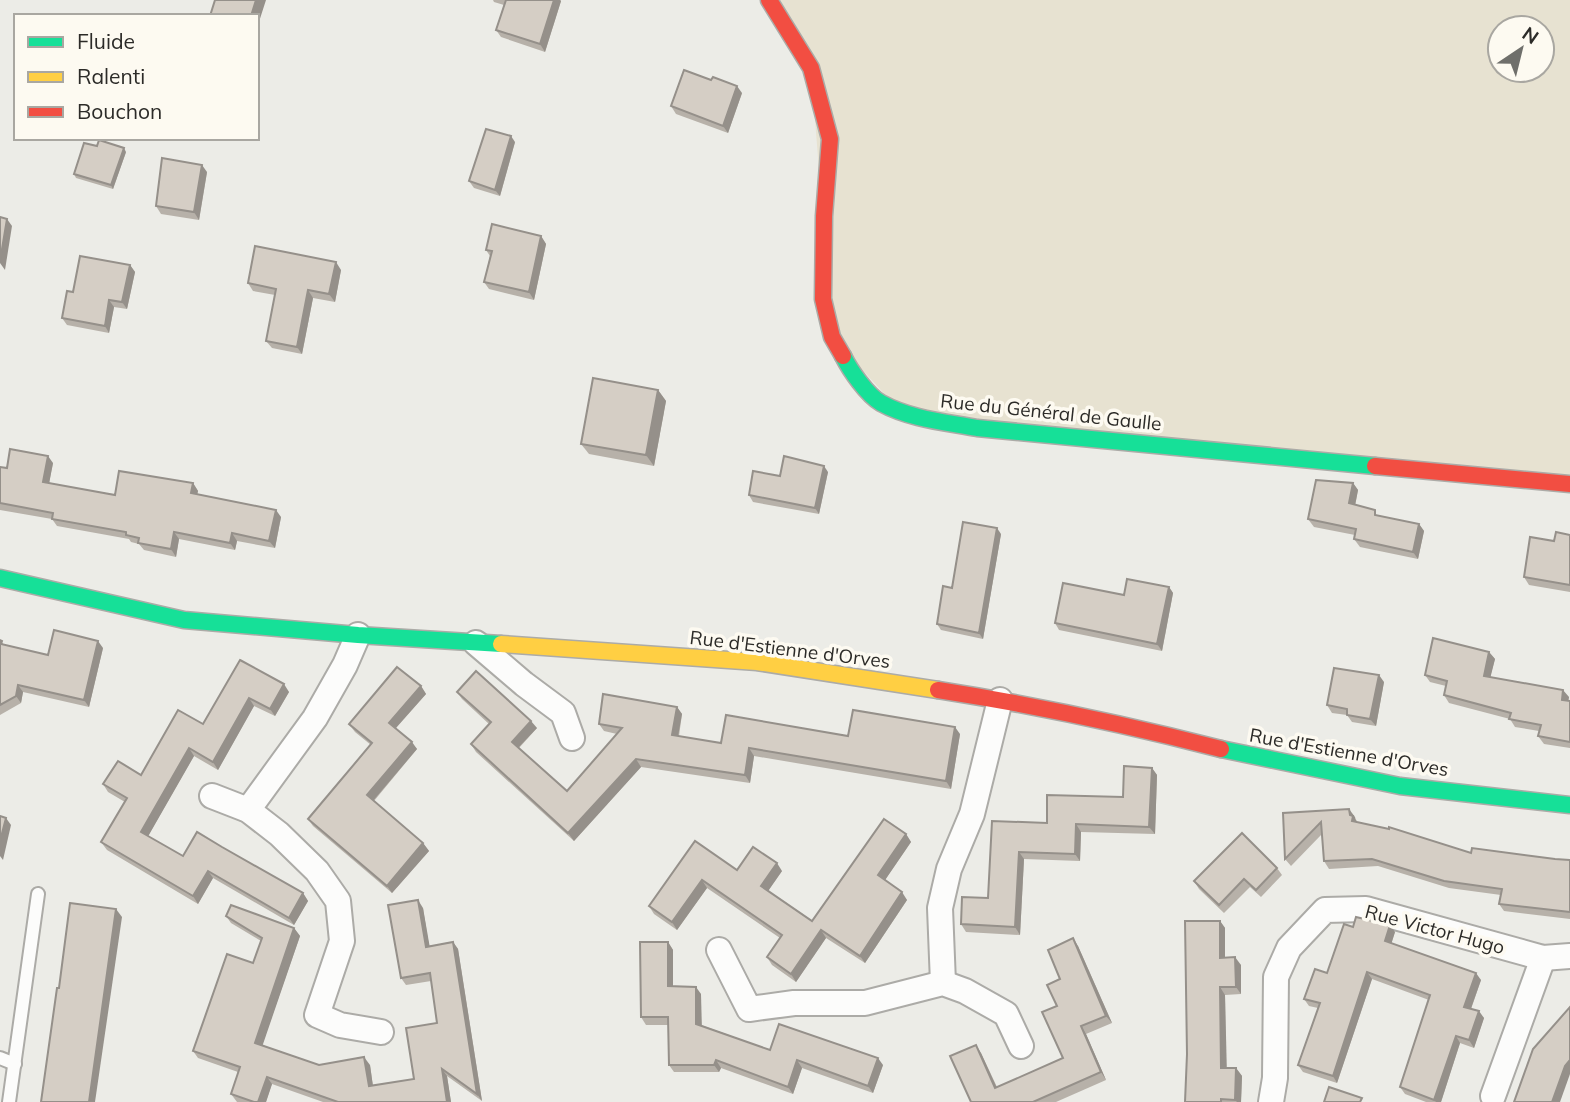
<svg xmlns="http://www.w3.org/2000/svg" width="1570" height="1102" font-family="Mulish,sans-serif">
  <rect width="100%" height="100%" fill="#ecece7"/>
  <path fill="#e7e2d1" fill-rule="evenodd" d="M 768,0 L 1570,0 L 1570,484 L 902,413 L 832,337 L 811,68 ZM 1500,28 L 1542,28 L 1542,70 L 1500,70 Z"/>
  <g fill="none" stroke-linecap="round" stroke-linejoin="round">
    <defs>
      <g id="lane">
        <path d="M 0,1058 L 15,1064"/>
        <path d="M 9,1102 L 38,894"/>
      </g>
      <g id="street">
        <path d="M 476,643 L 524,684 L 563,713 L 572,738"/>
        <path d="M 212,796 L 248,810 L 279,834 L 317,871 L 338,901 L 342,941 L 317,1015 L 340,1025 L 381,1032"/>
        <path d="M 248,810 L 315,718 L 345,665 L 358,635"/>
        <path d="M 719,950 L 749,1009 L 794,1003 L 865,1003 L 943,983 L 965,991 L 1006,1014 L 1021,1046"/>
        <path d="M 943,983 L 940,908 L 949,869 L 972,814 L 1000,700"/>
        <path d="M 1493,1096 L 1543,958"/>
        <path d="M 1271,1102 L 1275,1078 L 1276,977 L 1289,948 L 1325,910 L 1366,909 L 1543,958 L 1570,956"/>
      </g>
      <g id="fast">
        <path d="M 843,356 C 850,370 867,395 881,403 C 910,419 945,422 977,428 L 1375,466"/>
        <path d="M 0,578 L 184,620 L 358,635 L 501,644"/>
        <path d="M 1221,749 L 1400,786 L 1570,805"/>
      </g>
      <path id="slow" d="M 501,644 L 757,662 L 938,690"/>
      <g id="jam">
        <path d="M 769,0 L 811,68 L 830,139 L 824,216 L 823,299 L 832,337 L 843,356"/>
        <path d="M 1375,466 L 1570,484"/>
        <path d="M 938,690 C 1034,705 1128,725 1221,749"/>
      </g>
    </defs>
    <use href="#lane" stroke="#acaba7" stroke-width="16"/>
    <use href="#street" stroke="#acaba7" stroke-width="28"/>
    <use href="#fast" stroke="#acaba7" stroke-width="19"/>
    <use href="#slow" stroke="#acaba7" stroke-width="19"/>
    <use href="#jam" stroke="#acaba7" stroke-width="19"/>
    <use href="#lane" stroke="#fcfcfb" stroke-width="12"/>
    <use href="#street" stroke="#fcfcfb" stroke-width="24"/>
    <use href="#fast" stroke="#16e098" stroke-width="16"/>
    <use href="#slow" stroke="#ffcf43" stroke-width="16"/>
    <use href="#jam" stroke="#f24e42" stroke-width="16"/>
  </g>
  <g fill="#b7b1a9">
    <path d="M 493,0 L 560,0 L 561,1 L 545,52 L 501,37 L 496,30 L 504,5 L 494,2 Z"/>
    <path d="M 742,93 L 728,133 L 676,114 L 671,106 Z"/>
    <path d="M 515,142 L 500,196 L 474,188 L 469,181 Z"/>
    <path d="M 126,152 L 113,189 L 76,178 L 74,174 Z"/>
    <path d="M 207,172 L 199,220 L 161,214 L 156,206 Z"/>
    <path d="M 541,236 L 546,244 L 534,300 L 489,289 L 484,282 L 490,256 L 486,250 Z"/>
    <path d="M 130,265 L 135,272 L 127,309 L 114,307 L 109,333 L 67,325 L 62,318 L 73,292 Z"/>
    <path d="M 341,270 L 335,302 L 313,298 L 302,354 L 272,348 L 266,341 L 275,295 L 253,291 L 248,283 Z"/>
    <path d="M 658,390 L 666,401 L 654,466 L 589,454 L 581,444 Z"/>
    <path d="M 53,463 L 49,483 L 115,495 L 193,483 L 198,491 L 197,494 L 281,517 L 275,548 L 237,541 L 235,550 L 179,539 L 176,557 L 144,550 L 139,544 L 131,542 L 129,539 L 57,526 L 52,519 L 0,510 L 0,467 L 7,468 Z"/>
    <path d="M 828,472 L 819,514 L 753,502 L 749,495 L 780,476 Z"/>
    <path d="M 1353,483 L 1358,490 L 1355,505 L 1379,516 L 1419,524 L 1424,531 L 1418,559 L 1360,547 L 1354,539 L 1355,535 L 1314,527 L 1308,519 Z"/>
    <path d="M 1001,534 L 983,639 L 941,630 L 937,624 L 952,588 Z"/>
    <path d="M 1570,535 L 1570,592 L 1529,585 L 1524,577 L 1554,541 Z"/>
    <path d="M 1169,587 L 1173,593 L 1162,651 L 1059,630 L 1055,623 L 1124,595 Z"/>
    <path d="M 0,640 L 4,645 L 48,655 L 103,648 L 89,707 L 23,692 L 21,703 L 0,715 Z"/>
    <path d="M 1489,652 L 1495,659 L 1490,677 L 1569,697 L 1568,701 L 1570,701 L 1570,748 L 1544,744 L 1538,736 L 1539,731 L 1515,727 L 1510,719 L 1449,703 L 1444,695 L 1446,686 L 1430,682 L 1425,675 Z"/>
    <path d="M 240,660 L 289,692 L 275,716 L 254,706 L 218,770 L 194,756 L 148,836 L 183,856 L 303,893 L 308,901 L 294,925 L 213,878 L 198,904 L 107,850 L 101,842 L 125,802 L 108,792 L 103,784 L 141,775 L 203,724 Z"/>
    <path d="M 1384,682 L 1376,726 L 1352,722 L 1347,715 L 1332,713 L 1327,705 Z"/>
    <path d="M 421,686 L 426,694 L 396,728 L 417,749 L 374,801 L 423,843 L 429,851 L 392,893 L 313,826 L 308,819 L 371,745 L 355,732 L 349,724 Z"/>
    <path d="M 457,692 L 537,728 L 519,748 L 567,791 L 617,734 L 604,731 L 599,724 L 677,707 L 682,714 L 679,736 L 721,743 L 848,736 L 960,734 L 951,789 L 754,756 L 750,783 L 641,767 L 574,841 L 476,752 L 471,744 L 489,724 L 462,699 Z"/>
    <path d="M 1152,768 L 1157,775 L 1155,834 L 1081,832 L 1080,861 L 1024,859 L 1020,935 L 966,932 L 961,924 L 988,898 L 992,821 L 1047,823 L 1123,797 Z"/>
    <path d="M 1283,813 L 1355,817 L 1357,822 L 1471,853 L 1570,860 L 1570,919 L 1504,911 L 1499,904 L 1501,895 L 1449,888 L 1378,866 L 1329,869 L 1324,861 L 1322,834 L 1291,866 L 1285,859 Z"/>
    <path d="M 906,834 L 911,842 L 885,880 L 907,900 L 865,963 L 826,938 L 796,982 L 772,965 L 767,957 L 780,938 L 707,888 L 677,930 L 654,914 L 649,906 L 695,841 L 737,870 L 782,871 L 768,891 L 812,921 Z"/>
    <path d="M 1277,868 L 1282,875 L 1261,897 L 1250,887 L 1224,913 L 1199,889 L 1194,881 Z"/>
    <path d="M 423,908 L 429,946 L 453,942 L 458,949 L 482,1101 L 447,1076 L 451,1102 L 323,1102 L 272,1084 L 266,1102 L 237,1102 L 231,1094 L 238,1072 L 198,1058 L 193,1051 L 253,963 L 261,941 L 231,923 L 226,916 L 294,928 L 300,936 L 262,1045 L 319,1065 L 370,1065 L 373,1086 L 414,1079 L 437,1023 L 431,981 L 406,985 L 401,978 Z"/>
    <path d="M 1220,921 L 1225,928 L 1225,958 L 1241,965 L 1241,994 L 1225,995 L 1226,1068 L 1236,1068 L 1242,1076 L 1241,1102 L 1185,1102 Z"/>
    <path d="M 1353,927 L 1395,932 L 1391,944 L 1481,980 L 1471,1009 L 1484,1018 L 1474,1048 L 1460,1043 L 1441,1102 L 1426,1102 L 1405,1094 L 1400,1087 L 1429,1000 L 1372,979 L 1337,1083 L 1303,1072 L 1298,1065 L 1318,1008 L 1309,1006 L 1304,999 L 1327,973 Z"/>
    <path d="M 668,942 L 673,950 L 673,986 L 701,994 L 701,1025 L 770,1050 L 883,1065 L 873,1093 L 802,1068 L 793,1094 L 721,1068 L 719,1072 L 674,1072 L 669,1065 L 668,1025 L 646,1025 L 641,1017 Z"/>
    <path d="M 1078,946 L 1112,1023 L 1086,1034 L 1106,1080 L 1056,1102 L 971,1102 L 981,1053 L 997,1087 L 1063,1058 L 1057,1006 L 1060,979 Z"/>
  </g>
  <g fill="#95908a">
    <path d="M 256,0 L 266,0 L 257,28 L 257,16 L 251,16 Z"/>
    <path d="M 554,0 L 560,0 L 561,1 L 545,52 L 540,44 Z"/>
    <path d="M 737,86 L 742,93 L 728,133 L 723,126 Z"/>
    <path d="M 511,136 L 515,142 L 500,196 L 495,190 Z"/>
    <path d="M 124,148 L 126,152 L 113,189 L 111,185 Z"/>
    <path d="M 202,165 L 207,172 L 199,220 L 194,212 Z"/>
    <path d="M 7,219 L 12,226 L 5,270 L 0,263 L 0,261 Z"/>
    <path d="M 541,236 L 546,244 L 534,300 L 529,292 Z"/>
    <path d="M 336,262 L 341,270 L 335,302 L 329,294 Z"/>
    <path d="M 130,265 L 135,272 L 127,309 L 122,302 Z"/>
    <path d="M 308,290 L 313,298 L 302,354 L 297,347 Z"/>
    <path d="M 109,300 L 114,307 L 109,333 L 105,326 Z"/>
    <path d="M 658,390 L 666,401 L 654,466 L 646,455 Z"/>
    <path d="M 48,456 L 53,463 L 48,489 L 43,482 Z"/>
    <path d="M 824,466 L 828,472 L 819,514 L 815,508 Z"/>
    <path d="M 193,483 L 198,491 L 196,500 L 191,493 Z"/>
    <path d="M 1353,483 L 1358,490 L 1354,511 L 1349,503 Z"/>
    <path d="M 276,510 L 281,517 L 275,548 L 269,541 Z"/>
    <path d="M 1419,524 L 1424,531 L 1418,559 L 1413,552 Z"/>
    <path d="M 997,528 L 1001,534 L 983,639 L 979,633 Z"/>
    <path d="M 174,532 L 179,539 L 176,557 L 171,549 Z"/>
    <path d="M 232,533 L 237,541 L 235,550 L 230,543 Z"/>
    <path d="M 1169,587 L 1173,593 L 1162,651 L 1157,644 Z"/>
    <path d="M 98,641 L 103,648 L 89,707 L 84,700 Z"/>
    <path d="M 1489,652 L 1495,659 L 1489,683 L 1484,676 Z"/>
    <path d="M 1379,675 L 1384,682 L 1376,726 L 1370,719 Z"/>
    <path d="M 284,684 L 289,692 L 275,716 L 270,709 Z"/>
    <path d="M 18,685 L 23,692 L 21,703 L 16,696 Z"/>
    <path d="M 421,686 L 426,694 L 394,730 L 389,723 Z"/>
    <path d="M 1563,690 L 1569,697 L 1567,707 L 1562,700 Z"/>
    <path d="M 249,698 L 254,706 L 218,770 L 213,762 Z"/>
    <path d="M 677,707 L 682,714 L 677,742 L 672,735 Z"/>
    <path d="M 531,721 L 537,728 L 517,749 L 512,742 Z"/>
    <path d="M 955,727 L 960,734 L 951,789 L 946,781 Z"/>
    <path d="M 412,742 L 417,749 L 372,802 L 367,795 Z"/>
    <path d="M 189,748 L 194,756 L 146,840 L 141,832 Z"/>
    <path d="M 749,748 L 754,756 L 750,783 L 745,775 Z"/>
    <path d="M 636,759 L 641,767 L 574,841 L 568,833 Z"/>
    <path d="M 1152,768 L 1157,775 L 1155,834 L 1149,827 Z"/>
    <path d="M 1349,809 L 1355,817 L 1355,819 L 1358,823 L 1352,821 Z"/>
    <path d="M 6,818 L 11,825 L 3,860 L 0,856 L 0,841 Z"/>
    <path d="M 1076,824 L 1081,832 L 1080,861 L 1075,854 Z"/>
    <path d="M 906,834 L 911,842 L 883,883 L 878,875 Z"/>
    <path d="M 423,843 L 429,851 L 392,893 L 387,886 Z"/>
    <path d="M 1019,852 L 1024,859 L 1020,935 L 1015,927 Z"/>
    <path d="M 777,863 L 782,871 L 766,894 L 761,886 Z"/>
    <path d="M 208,871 L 213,878 L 198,904 L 193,896 Z"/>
    <path d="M 702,880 L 707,888 L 677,930 L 672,922 Z"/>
    <path d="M 902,892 L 907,900 L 865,963 L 860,956 Z"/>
    <path d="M 303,893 L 308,901 L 294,925 L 289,918 Z"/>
    <path d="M 418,900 L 423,908 L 431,954 L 426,947 Z"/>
    <path d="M 116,909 L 122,917 L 95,1102 L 89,1102 Z"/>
    <path d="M 1220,921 L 1225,928 L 1225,965 L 1220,958 Z"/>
    <path d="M 1390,925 L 1395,932 L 1390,948 L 1385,941 Z"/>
    <path d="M 294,928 L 300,936 L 261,1050 L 255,1043 Z"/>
    <path d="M 821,930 L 826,938 L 796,982 L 791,974 Z"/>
    <path d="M 1073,938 L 1078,946 L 1112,1023 L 1106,1016 Z"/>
    <path d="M 453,942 L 458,949 L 482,1101 L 477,1094 Z"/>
    <path d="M 668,942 L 673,950 L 673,994 L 668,986 Z"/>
    <path d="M 1235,957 L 1241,965 L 1241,994 L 1236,987 Z"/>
    <path d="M 1367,972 L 1372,979 L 1337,1083 L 1333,1076 Z"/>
    <path d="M 1476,973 L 1481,980 L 1469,1014 L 1464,1007 Z"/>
    <path d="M 696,987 L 701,994 L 702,1031 L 696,1024 Z"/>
    <path d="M 1220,987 L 1225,995 L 1227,1076 L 1221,1068 Z"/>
    <path d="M 1479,1011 L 1484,1018 L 1474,1048 L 1469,1040 Z"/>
    <path d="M 1081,1026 L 1086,1034 L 1106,1080 L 1101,1072 Z"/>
    <path d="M 1456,1036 L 1460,1043 L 1441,1102 L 1436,1102 L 1434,1100 Z"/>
    <path d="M 976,1045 L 981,1053 L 1000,1095 L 995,1088 Z"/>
    <path d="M 364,1057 L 370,1065 L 374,1094 L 369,1086 Z"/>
    <path d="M 878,1058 L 883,1065 L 873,1093 L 868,1086 Z"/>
    <path d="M 716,1060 L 721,1068 L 719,1072 L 714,1065 Z"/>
    <path d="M 797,1060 L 802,1068 L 793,1094 L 788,1087 Z"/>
    <path d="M 1570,1060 L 1570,1074 L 1560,1102 L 1552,1102 L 1565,1066 Z"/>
    <path d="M 1236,1068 L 1242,1076 L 1241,1102 L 1237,1102 L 1235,1100 Z"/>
    <path d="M 442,1069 L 447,1076 L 451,1102 L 447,1102 Z"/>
    <path d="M 267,1077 L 272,1084 L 266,1102 L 258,1102 Z"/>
  </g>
  <g fill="#d5cec5" stroke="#95908a" stroke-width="2">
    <path d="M 215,0 L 256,0 L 251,16 L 210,16 Z"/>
    <path d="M 506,0 L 554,0 L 540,44 L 496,30 Z"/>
    <path d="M 684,70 L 711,80 L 713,77 L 737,86 L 723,126 L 671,106 Z"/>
    <path d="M 486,129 L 511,136 L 495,190 L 469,181 Z"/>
    <path d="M 99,140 L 124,148 L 111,185 L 74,174 L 84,143 L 97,146 Z"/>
    <path d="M 162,158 L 202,165 L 194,212 L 156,206 Z"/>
    <path d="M 0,217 L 7,219 L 0,261 Z"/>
    <path d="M 492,224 L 541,236 L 529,292 L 484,282 L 492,251 L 486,250 Z"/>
    <path d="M 255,246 L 336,262 L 329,294 L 308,290 L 297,347 L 266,341 L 276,289 L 248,283 Z"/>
    <path d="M 80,256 L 130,265 L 122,302 L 109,300 L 105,326 L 62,318 L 67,291 L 73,292 Z"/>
    <path d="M 593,378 L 658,390 L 646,455 L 581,444 Z"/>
    <path d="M 10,449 L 48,456 L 43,482 L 115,495 L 119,471 L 193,483 L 191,493 L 276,510 L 269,541 L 232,533 L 230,543 L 174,532 L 171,549 L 138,543 L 139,538 L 126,535 L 126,532 L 52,519 L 53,513 L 0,503 L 0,467 L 7,468 Z"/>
    <path d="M 784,456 L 824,466 L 815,508 L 749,495 L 753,471 L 780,476 Z"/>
    <path d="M 1316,480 L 1353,483 L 1349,503 L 1375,510 L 1375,515 L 1419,524 L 1413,552 L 1354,539 L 1356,529 L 1308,519 Z"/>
    <path d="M 963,522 L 997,528 L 979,633 L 937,624 L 943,586 L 952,588 Z"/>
    <path d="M 1556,532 L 1570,535 L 1570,585 L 1524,577 L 1530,537 L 1554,541 Z"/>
    <path d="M 1127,579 L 1169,587 L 1157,644 L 1055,623 L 1063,583 L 1124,595 Z"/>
    <path d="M 54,630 L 98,641 L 84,700 L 18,685 L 16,696 L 0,705 L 0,640 L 2,641 L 1,644 L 48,655 Z"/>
    <path d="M 1433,638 L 1489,652 L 1484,676 L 1563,690 L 1562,700 L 1570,701 L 1570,742 L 1538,736 L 1541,725 L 1509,719 L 1511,713 L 1444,695 L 1447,681 L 1425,675 Z"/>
    <path d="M 240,660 L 284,684 L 270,709 L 249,698 L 213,762 L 189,748 L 141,832 L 183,856 L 197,832 L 222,847 L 303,893 L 289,918 L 208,871 L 193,896 L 101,842 L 127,798 L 103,784 L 118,761 L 141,775 L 178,710 L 203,724 Z"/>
    <path d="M 397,667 L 421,686 L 389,723 L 412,742 L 367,795 L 423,843 L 387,886 L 308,819 L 372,743 L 349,724 Z"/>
    <path d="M 1334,668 L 1379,675 L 1370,719 L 1347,715 L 1347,709 L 1327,705 Z"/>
    <path d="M 476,671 L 531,721 L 512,742 L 567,791 L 622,728 L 599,724 L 603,694 L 677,707 L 672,735 L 721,743 L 726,715 L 848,736 L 853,710 L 955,727 L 946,781 L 749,748 L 745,775 L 636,759 L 568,833 L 471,744 L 491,722 L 457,692 Z"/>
    <path d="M 1124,766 L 1152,768 L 1149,827 L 1076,824 L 1075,854 L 1019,852 L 1015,927 L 961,924 L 962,897 L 988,898 L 992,821 L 1047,823 L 1047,795 L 1123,797 Z"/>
    <path d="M 1349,809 L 1350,815 L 1353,816 L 1352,821 L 1389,829 L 1389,827 L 1471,853 L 1472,848 L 1555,859 L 1570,860 L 1570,912 L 1499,904 L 1502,889 L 1444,881 L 1372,859 L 1324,861 L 1321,822 L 1285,859 L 1283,813 Z"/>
    <path d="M 0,816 L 6,818 L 0,841 Z"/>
    <path d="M 884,819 L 906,834 L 878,875 L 902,892 L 860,956 L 821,930 L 791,974 L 767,957 L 782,935 L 702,880 L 672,922 L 649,906 L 695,841 L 737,870 L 753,847 L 777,863 L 761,886 L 812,921 Z"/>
    <path d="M 1242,833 L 1277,868 L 1256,890 L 1244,879 L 1219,905 L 1194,881 Z"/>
    <path d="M 418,900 L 426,947 L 453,942 L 477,1094 L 442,1069 L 447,1102 L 338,1102 L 267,1077 L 258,1102 L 254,1102 L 231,1094 L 240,1067 L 193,1051 L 227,954 L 253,963 L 262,938 L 226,916 L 231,905 L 294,928 L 255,1043 L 319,1065 L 364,1057 L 369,1086 L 414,1079 L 406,1028 L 437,1023 L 430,973 L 401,978 L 388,905 Z"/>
    <path d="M 70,903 L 116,909 L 89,1102 L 41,1102 L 57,988 L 59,988 Z"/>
    <path d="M 1356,917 L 1390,925 L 1385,941 L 1476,973 L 1464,1007 L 1479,1011 L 1469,1040 L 1456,1036 L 1434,1100 L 1400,1087 L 1430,995 L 1367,972 L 1333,1076 L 1298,1065 L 1320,1003 L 1304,999 L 1315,969 L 1327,973 L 1344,924 L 1353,927 Z"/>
    <path d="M 1185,921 L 1220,921 L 1220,958 L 1235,957 L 1236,987 L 1220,987 L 1221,1068 L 1236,1068 L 1235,1100 L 1221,1099 L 1221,1102 L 1185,1102 L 1187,1054 Z"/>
    <path d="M 1073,938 L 1106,1016 L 1081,1026 L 1101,1072 L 1033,1102 L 971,1102 L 950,1056 L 976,1045 L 995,1088 L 1063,1058 L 1042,1012 L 1057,1006 L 1047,985 L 1060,979 L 1048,950 Z"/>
    <path d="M 640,942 L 668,942 L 668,986 L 696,987 L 696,1024 L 770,1050 L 779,1024 L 878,1058 L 868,1086 L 797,1060 L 788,1087 L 716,1060 L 714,1065 L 669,1065 L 668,1017 L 641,1017 Z"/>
    <path d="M 1570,1007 L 1570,1060 L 1565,1066 L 1552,1102 L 1514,1102 L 1533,1049 Z"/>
    <path d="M 1329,1087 L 1362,1098 L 1360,1102 L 1324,1102 Z"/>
  </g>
  <g text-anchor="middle" stroke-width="7" stroke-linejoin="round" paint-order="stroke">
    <g font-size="19" fill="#2c2b28" stroke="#fdfaf1">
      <text transform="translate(1051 412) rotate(6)" y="7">Rue du Général de Gaulle</text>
      <text transform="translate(790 649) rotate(7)" y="7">Rue d'Estienne d'Orves</text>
      <text transform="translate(1349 752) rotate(10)" y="7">Rue d'Estienne d'Orves</text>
      <text transform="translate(1435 929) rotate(15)" y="7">Rue Victor Hugo</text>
    </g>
  </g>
  <rect x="14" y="14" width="245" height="126" fill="#fdfaf1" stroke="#a9a7a1" stroke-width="2"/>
  <rect x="28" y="37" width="35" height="10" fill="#16e098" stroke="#a9a7a1" stroke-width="2"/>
  <text x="77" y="49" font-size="21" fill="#2c2b28">Fluide</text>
  <rect x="28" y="72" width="35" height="10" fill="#ffcf43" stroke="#a9a7a1" stroke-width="2"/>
  <text x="77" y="84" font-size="21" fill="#2c2b28">Ralenti</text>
  <rect x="28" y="107" width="35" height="10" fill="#f24e42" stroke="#a9a7a1" stroke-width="2"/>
  <text x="77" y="119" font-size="21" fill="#2c2b28">Bouchon</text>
  <g transform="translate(1521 49) rotate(35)"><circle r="33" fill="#fdfaf1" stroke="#a9a7a1" stroke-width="2"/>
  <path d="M0-5L12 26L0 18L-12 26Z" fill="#6f6f6b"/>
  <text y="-10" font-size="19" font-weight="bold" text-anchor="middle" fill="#2c2b28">N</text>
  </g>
</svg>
